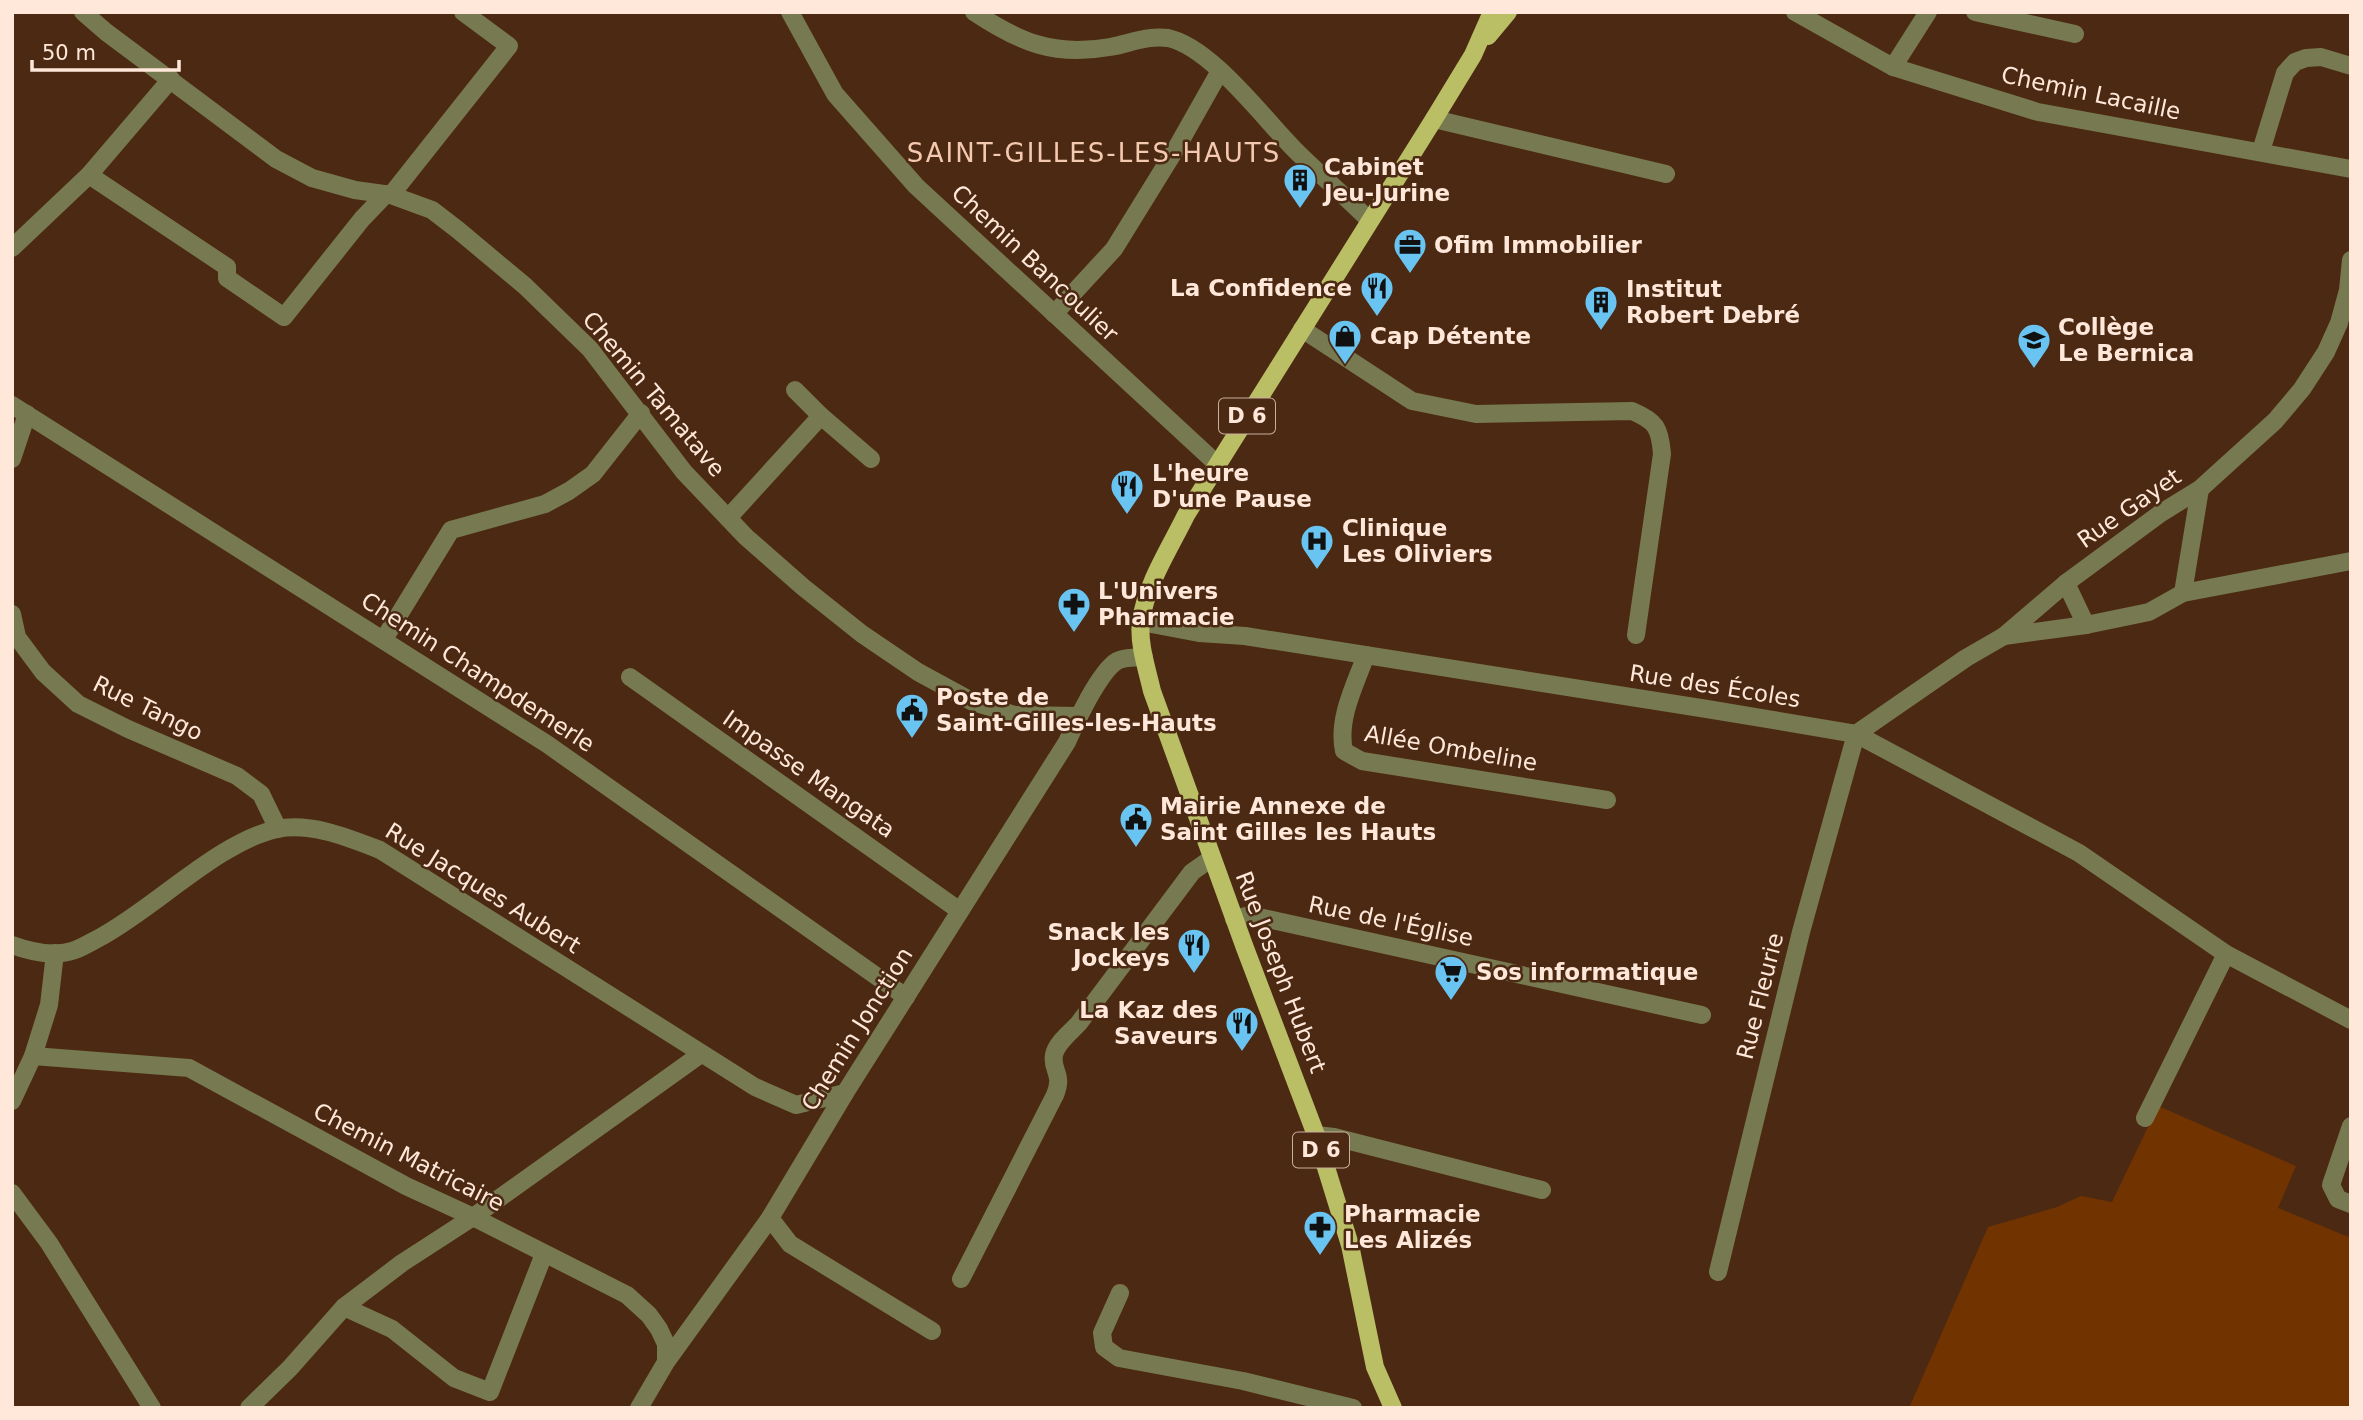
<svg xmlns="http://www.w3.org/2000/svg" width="2363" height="1420" font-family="'DejaVu Sans',sans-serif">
  <rect width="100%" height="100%" fill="#4c2913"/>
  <path fill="#713300" d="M 2158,1106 L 2296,1166 L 2278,1208 L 2351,1238 L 2351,1408 L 1909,1408 L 1988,1227 L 2057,1207 L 2081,1196 L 2112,1202 Z"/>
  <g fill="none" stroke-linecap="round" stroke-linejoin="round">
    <g stroke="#777a50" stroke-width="18">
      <path d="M 83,12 L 106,32 L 276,159 L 312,178 L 355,190 L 391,195 L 432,210 L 458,230 L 525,286 L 590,349 L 684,472 L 746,537 L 803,587 L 862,634 L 918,672 L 973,702 L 1015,715 L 1079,716"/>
      <path d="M 790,12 L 835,94 L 916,186 L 1217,464"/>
      <path d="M 974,12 C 1019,42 1054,57 1110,47 C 1128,44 1148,35 1168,38 C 1211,47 1264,119 1295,150 C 1319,174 1345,196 1369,220"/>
      <path d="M 1795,12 L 1893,67 L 2038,112 L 2351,169"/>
      <path d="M 1975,12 L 2075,34"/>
      <path d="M 1893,67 L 1928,12"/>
      <path d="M 1434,119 L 1666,174"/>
      <path d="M 2261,151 L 2285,73 L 2295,62 L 2306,58 L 2321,57 L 2351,66"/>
      <path d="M 89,175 L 227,267 L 227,278 L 284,317 L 362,219 L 386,194"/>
      <path d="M 391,195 L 509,46 L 463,12"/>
      <path d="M 12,248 L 89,175 L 171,79"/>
      <path d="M 1054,314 L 1114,249 L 1177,147 L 1220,71"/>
      <path d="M 1302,329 L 1412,401 L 1476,414 L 1632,411 C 1656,421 1660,428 1662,454 L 1636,635"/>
      <path d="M 795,390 L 821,416"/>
      <path d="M 12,405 L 547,744 L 906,997"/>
      <path d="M 12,459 L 27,414"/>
      <path d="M 728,518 L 821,416 L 871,459"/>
      <path d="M 2066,583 L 2086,625"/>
      <path d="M 2183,593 L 2200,489"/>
      <path d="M 12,614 L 17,637 L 43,672 L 78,704 L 128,729 L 237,776 L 261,794 L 278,829"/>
      <path d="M 1141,622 L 1199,633 L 1245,636 L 1707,709 L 1856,734 L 2079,853 L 2226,954 L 2351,1020"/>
      <path d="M 2004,636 L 2086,625 L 2149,612 L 2183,593 L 2351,561"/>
      <path d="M 384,639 L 451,530 L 545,504 L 569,491 L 593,474 L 641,413"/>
      <path d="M 1366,655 C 1355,685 1337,719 1344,751 L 1362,761 L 1607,800"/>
      <path d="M 630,677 L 960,911"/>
      <path d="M 1856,734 L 1966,658 L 2004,636 L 2066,583 L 2161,513 L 2200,489 L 2275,421 L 2302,389 L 2326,352 L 2339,323 L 2348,290 L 2351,260"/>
      <path d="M 1234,919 L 1250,915 L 1702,1015"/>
      <path d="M 12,945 C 31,952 55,957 75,950 C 83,947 91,942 99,938 C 154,909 218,842 277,829 C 311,822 349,838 380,850 L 755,1087 L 796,1105 L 845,1093"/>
      <path d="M 33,1056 L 189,1068 L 406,1186 L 473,1217 L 627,1295 L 649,1315 L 659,1329 L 666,1344 L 666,1362"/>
      <path d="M 12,1101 L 33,1056 L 49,1005 L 55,953"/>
      <path d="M 2145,1118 L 2226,954"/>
      <path d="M 2351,1126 L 2331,1185 L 2338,1199 L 2351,1204"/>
      <path d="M 1316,1135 L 1334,1137 L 1542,1190"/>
      <path d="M 12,1193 L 49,1243 L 152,1408"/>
      <path d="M 770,1218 L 790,1244 L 932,1331"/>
      <path d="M 1718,1272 L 1801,932 L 1856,734"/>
      <path d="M 961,1279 L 1055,1095 C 1064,1073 1051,1071 1054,1055 C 1056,1043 1071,1032 1079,1023 L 1192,872 L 1212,858"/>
      <path d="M 1120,1293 L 1102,1333 L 1104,1347 L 1119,1358 L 1243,1381 L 1353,1408"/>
      <path d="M 344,1307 L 392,1329 L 454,1378 L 490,1392 L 544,1254"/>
      <path d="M 249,1408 L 290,1368 L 344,1307 L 402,1263 L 473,1217 L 701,1054"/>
      <path d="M 639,1408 L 666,1362 L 770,1218 L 845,1093 L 1067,742 C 1075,723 1100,671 1117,661 C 1124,657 1135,658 1144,657"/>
    </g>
    <g stroke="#babf66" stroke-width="18">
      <path d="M 1488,36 L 1508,12"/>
      <path d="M 1393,1408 L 1375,1367 L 1350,1245 L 1316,1135 L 1245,948 L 1152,691 C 1147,669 1138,643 1141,621 C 1146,584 1170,548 1186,515 L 1434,119 L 1473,55 L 1492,12"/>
    </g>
  </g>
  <defs>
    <symbol id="building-pin" viewBox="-11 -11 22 30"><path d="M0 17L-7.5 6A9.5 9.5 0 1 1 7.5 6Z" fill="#69c4f1" stroke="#4c2913"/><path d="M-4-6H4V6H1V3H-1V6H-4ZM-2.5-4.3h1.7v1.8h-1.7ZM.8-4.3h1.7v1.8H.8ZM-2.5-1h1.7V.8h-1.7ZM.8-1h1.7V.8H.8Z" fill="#111"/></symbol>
    <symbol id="office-pin" viewBox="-11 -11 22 30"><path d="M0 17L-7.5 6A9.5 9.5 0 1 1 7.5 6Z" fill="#69c4f1" stroke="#4c2913"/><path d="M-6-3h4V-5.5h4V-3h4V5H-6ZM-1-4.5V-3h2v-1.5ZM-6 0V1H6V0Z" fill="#111"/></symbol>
    <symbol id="restaurant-pin" viewBox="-11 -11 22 30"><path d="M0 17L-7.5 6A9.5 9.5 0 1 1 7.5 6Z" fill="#69c4f1" stroke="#4c2913"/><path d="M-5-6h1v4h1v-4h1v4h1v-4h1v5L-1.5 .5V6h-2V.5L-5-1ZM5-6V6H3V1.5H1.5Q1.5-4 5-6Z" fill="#111"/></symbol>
    <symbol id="shop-pin" viewBox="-11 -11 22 30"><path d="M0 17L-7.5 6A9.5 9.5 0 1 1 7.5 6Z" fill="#69c4f1" stroke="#4c2913"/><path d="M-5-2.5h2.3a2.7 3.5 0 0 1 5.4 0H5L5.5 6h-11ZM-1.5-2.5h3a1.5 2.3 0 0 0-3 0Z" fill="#111"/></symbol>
    <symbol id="school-pin" viewBox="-11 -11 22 30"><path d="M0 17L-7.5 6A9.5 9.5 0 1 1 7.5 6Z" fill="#69c4f1" stroke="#4c2913"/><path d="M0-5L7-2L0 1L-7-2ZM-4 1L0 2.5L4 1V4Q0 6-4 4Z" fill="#111"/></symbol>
    <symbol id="hospital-pin" viewBox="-11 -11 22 30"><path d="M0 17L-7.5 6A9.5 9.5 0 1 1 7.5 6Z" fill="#69c4f1" stroke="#4c2913"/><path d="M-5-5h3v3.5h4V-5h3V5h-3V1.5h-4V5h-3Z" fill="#111"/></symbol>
    <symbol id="pharmacy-pin" viewBox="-11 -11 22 30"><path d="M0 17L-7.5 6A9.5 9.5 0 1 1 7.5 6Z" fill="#69c4f1" stroke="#4c2913"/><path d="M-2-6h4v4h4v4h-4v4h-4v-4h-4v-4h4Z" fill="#111"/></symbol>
    <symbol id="civic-pin" viewBox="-11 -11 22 30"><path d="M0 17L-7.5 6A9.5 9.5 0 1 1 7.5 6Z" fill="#69c4f1" stroke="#4c2913"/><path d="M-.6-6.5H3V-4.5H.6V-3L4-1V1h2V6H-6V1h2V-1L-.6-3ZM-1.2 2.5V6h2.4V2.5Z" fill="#111"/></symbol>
    <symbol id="supermarket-pin" viewBox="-11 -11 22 30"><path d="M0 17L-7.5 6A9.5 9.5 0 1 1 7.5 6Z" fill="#69c4f1" stroke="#4c2913"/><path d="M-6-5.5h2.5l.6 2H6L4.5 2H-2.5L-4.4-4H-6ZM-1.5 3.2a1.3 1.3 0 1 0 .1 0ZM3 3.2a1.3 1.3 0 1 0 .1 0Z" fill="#111"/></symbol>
  </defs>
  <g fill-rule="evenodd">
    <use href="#building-pin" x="1281" y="161" width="38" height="52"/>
    <use href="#office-pin" x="1391" y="226" width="38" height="52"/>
    <use href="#restaurant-pin" x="1358" y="269" width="38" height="52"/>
    <use href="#building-pin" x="1582" y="283" width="38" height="52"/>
    <use href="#shop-pin" x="1326" y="317" width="38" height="52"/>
    <use href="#school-pin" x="2015" y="321" width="38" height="52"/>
    <use href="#restaurant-pin" x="1108" y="467" width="38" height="52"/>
    <use href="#hospital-pin" x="1298" y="522" width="38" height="52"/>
    <use href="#pharmacy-pin" x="1055" y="585" width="38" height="52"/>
    <use href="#civic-pin" x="893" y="691" width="38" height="52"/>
    <use href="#civic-pin" x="1117" y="800" width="38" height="52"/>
    <use href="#restaurant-pin" x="1175" y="926" width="38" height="52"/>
    <use href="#supermarket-pin" x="1432" y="953" width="38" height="52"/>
    <use href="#restaurant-pin" x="1223" y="1004" width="38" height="52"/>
    <use href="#pharmacy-pin" x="1301" y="1208" width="38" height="52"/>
  </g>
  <g text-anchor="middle" stroke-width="5" stroke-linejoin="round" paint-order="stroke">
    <g fill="#4c2913" stroke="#c9af9e" stroke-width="2">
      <rect x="1219" y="398.5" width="56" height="35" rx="5"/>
      <rect x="1293" y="1132.5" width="56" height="35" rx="5"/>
    </g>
    <g font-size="21" font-weight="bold" fill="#ffe8da">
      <text x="1247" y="423">D 6</text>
      <text x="1321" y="1157">D 6</text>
    </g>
    <g font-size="23" fill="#ffe8da" stroke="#4c2913">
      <text transform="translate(2091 93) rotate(12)" y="8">Chemin Lacaille</text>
      <text transform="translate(1035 263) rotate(43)" y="8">Chemin Bancoulier</text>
      <text transform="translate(654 394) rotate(50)" y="8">Chemin Tamatave</text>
      <text transform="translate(2129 508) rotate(-35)" y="8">Rue Gayet</text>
      <text transform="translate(478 672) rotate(33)" y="8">Chemin Champdemerle</text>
      <text transform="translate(1715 686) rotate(9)" y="8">Rue des Écoles</text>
      <text transform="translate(148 708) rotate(26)" y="8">Rue Tango</text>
      <text transform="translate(1451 748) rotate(10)" y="8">Allée Ombeline</text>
      <text transform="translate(809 774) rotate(35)" y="8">Impasse Mangata</text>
      <text transform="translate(483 888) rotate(32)" y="8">Rue Jacques Aubert</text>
      <text transform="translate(1391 921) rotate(12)" y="8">Rue de l'Église</text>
      <text transform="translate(1281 972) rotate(69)" y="8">Rue Joseph Hubert</text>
      <text transform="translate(1760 996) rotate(-76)" y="8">Rue Fleurie</text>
      <text transform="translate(857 1029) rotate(-58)" y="8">Chemin Jonction</text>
      <text transform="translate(409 1157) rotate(27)" y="8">Chemin Matricaire</text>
    </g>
    <g font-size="23" font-weight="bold" fill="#ffe8da" stroke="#4c2913" text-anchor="start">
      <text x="1324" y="175">Cabinet<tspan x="1324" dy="26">Jeu-Jurine</tspan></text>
      <text x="1434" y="253">Ofim Immobilier</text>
      <text x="1352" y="296" text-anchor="end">La Confidence</text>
      <text x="1626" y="297">Institut<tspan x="1626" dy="26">Robert Debré</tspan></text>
      <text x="2058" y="335">Collège<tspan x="2058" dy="26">Le Bernica</tspan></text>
      <text x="1370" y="344">Cap Détente</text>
      <text x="1152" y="481">L'heure<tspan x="1152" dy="26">D'une Pause</tspan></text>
      <text x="1342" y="536">Clinique<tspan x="1342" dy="26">Les Oliviers</tspan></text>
      <text x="1098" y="599">L'Univers<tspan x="1098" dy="26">Pharmacie</tspan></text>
      <text x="936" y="705">Poste de<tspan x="936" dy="26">Saint-Gilles-les-Hauts</tspan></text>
      <text x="1160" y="814">Mairie Annexe de<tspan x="1160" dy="26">Saint Gilles les Hauts</tspan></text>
      <text x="1170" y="940" text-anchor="end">Snack les<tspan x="1170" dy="26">Jockeys</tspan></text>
      <text x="1476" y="980">Sos informatique</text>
      <text x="1218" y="1018" text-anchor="end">La Kaz des<tspan x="1218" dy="26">Saveurs</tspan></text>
      <text x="1344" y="1222">Pharmacie<tspan x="1344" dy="26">Les Alizés</tspan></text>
    </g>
    <g font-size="26" letter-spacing="2" fill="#f5c9af" stroke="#4c2913">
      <text x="1094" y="162">SAINT-GILLES-LES-HAUTS</text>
    </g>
  </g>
  <rect width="2363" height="1420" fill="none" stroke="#ffe8da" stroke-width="28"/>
  <path d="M32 60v10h147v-10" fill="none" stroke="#ffe8da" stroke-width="3.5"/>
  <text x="42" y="60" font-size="21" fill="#ffe8da" stroke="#4c2913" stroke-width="5" paint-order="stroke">50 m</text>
</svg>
